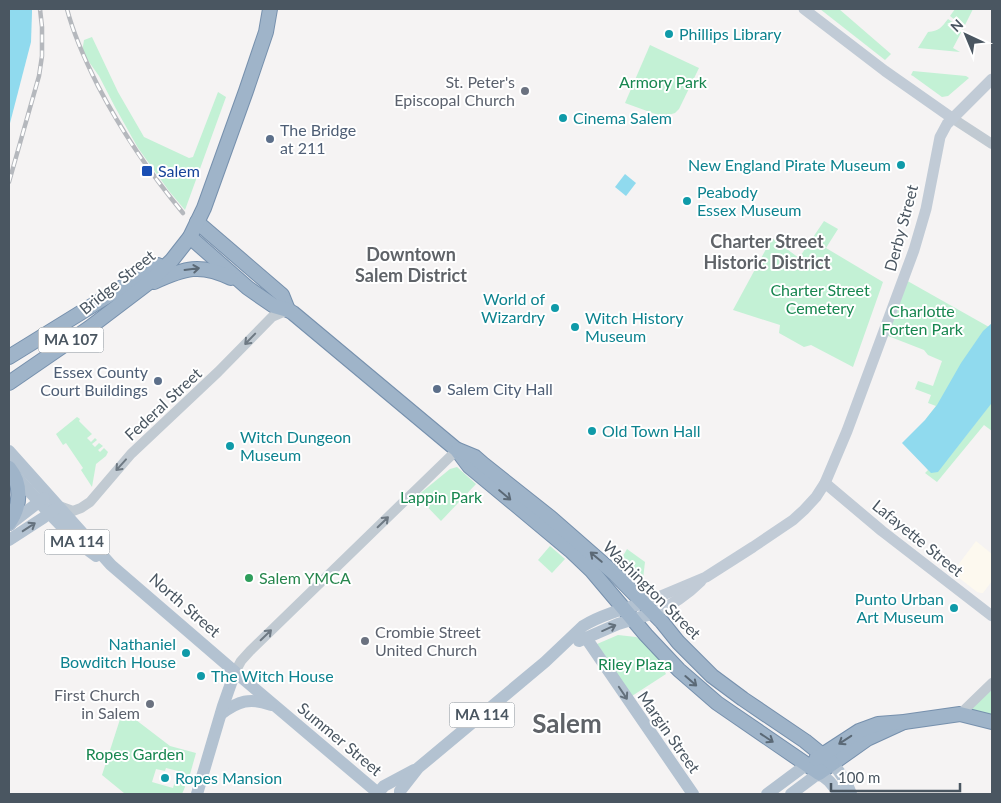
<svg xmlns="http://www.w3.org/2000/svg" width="1001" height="803" font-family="Lato,sans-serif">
  <rect width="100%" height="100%" fill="#f5f3f3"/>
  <path fill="#fdf9ef" d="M 976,541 L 992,554 L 992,581 L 983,593 L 981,593 L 977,592 L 954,574 L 955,569 Z"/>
  <g fill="#c3f1d5">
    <path d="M 820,9 L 839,9 L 891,54 L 885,60 Z"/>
    <path d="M 955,9 L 973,9 L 964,27 L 950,16 Z"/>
    <path d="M 948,19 L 963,29 L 953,48 L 960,52 L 918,48 L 928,32 C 939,31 941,28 948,19 Z"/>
    <path d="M 92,37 L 118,92 L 144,137 L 189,158 L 193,157 L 218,92 L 226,97 L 185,210 L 169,191 L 138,148 L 115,107 L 99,76 L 82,52 L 84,40 Z"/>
    <path d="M 650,45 L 699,68 L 679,109 L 675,113 L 665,116 L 658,115 L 625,103 Z"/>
    <path d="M 913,71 L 966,76 L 969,78 L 948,96 L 942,97 L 913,76 L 911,75 Z"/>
    <path d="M 824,221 L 838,229 L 826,248 L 883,282 L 853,367 L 811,345 L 804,347 L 779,333 L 780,325 L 733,310 L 772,238 L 799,258 Z"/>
    <path d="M 904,279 L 989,327 L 992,323 L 980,366 L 925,420 L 936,406 L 928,403 L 931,395 L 915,389 L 918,381 L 933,386 L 942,361 L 928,355 L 924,350 L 883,334 Z"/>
    <path d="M 992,402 L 992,431 L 984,425 L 937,482 L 925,473 L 928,470 L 924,465 L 947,460 Z"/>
    <path d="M 77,417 L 80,419 L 79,421 L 92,434 L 87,438 L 91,442 L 95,438 L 97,440 L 92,444 L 95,447 L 99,443 L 103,446 L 98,450 L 100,452 L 104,448 L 108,452 L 106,456 L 96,464 L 92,487 L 81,470 L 83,468 L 66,443 L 63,445 L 56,434 Z"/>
    <path d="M 457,467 L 476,484 L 441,521 L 417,496 L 450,469 Z"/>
    <path d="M 550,546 L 565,559 L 552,573 L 538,560 Z"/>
    <path d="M 627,549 L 645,562 L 643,579 L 639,582 L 620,561 Z"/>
    <path d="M 618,635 L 636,637 L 641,640 L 667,668 L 664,670 L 666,674 L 632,696 L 597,644 Z"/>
    <path d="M 992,683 L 992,722 L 960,714 Z"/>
    <path d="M 123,710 L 170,746 L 196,753 L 189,778 L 185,780 L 177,777 L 178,771 L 166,768 L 165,771 L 156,769 L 152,782 L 173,788 L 175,781 L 184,784 L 185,787 L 182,794 L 124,794 L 124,793 L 102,775 Z"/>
  </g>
  <g fill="#90daee">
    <path d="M 9,9 L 32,9 L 32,13 L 31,42 L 9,127 Z"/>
    <path d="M 625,174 L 636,183 L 626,196 L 615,187 Z"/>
    <path d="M 992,323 L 992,400 L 991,404 L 938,472 L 931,473 L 902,443 L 925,420 L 937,405 L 961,363 L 983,331 Z"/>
  </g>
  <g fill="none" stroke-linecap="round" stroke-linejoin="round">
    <defs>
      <g id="trunk">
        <path d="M 197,222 L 282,295 L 288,310"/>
        <path d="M 190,237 L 248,288 L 274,306 L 288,310 L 293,313 L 457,450 L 469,466 L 570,550 L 592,571 L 646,635 L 679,670 L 717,703 L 733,714 L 819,773 L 867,739 L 904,722"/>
        <path d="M 154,282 C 185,268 200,263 231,278"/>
        <path d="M 9,357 L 158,265"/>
        <path d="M 9,383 L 89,328 L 147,284 L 172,260 L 190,237 L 204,208 L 246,91 L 266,32 L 270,9"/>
        <path d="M 458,450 L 475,457 L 483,464 L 551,518 L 615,574 L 662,622 L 678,642 L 712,676 L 743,699 L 805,741 L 832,763"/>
        <path d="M 9,468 C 22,484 21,506 9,523"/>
        <path d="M 816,759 L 859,731 L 878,724 L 904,722 L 960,714 L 992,722"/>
      </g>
    </defs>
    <use href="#trunk" stroke="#7690ad" stroke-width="16"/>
    <g stroke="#c1cad2" stroke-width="10">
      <path d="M 952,118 L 992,144"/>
      <path d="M 59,506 L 73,511 L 81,508 L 90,502 L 131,454 L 218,372 L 272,317 L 288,310"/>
      <path d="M 235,672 L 241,661 L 250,651 L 457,450"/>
      <path d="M 960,714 L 992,683"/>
    </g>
    <g stroke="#c1cbd6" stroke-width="11">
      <path d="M 804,9 L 885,71 L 952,118"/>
      <path d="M 825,483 L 882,531 L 992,616"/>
      <path d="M 644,603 L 706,577 L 753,547 L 793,520 L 804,510 L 816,497 L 825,483 L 847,431 L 914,250 L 926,209 L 940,137 L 947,124 L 992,79"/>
      <path d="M 654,613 C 672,605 687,595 701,581"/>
    </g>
    <g stroke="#b3c2d1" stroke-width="12">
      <path d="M 9,451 L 111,565 L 241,677 L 378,793"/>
      <path d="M 13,473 L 49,513 L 77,542 L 96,556"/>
      <path d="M 9,525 L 44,498"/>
      <path d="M 9,540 L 43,518 L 55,509"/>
      <path d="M 586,638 L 693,794"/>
      <path d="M 579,641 L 618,624 L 654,613"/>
      <path d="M 221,714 C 238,701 250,697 271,705"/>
      <path d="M 832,763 C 841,773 847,782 851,794"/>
      <path d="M 378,793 L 384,786 L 414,770"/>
      <path d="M 197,794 L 223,706 L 235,672"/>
      <path d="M 400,794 L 400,791 L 418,768 L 545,662 L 583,626 C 601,615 623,609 644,603"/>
      <path d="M 767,794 L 806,765"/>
      <path d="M 791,794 L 819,773 L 829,781 L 840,794"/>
    </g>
    <use href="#trunk" stroke="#9fb4c9" stroke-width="14"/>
    <defs>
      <g id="rail">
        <path d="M 67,9 C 74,36 86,62 98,86 C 123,134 149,172 183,213"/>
        <path d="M 9,182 L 39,76 L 42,56 L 42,27 L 40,9"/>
      </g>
    </defs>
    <use href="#rail" stroke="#b5b8bd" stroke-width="4.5"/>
    <use href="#rail" stroke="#fff" stroke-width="2.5" stroke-dasharray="8" stroke-linecap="butt"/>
  </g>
  <defs><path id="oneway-shaft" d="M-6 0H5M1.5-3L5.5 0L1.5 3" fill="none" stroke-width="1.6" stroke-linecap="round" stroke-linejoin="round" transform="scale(1.25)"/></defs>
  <g stroke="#5b6976">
    <use href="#oneway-shaft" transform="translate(192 269) rotate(-7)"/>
    <use href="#oneway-shaft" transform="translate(505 495) rotate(40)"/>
    <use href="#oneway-shaft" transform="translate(596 557) rotate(-140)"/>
    <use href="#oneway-shaft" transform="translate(691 681) rotate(41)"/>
    <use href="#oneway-shaft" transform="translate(767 738) rotate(34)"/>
    <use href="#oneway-shaft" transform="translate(845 740) rotate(147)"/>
  </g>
  <g stroke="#6e7983">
    <use href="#oneway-shaft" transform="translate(250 339) rotate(134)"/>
    <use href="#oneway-shaft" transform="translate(121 465) rotate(132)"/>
    <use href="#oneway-shaft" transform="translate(383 522) rotate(-44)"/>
    <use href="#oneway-shaft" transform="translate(266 635) rotate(-44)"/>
  </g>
  <g stroke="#64717d">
    <use href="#oneway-shaft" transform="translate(29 527) rotate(-33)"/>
    <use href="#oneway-shaft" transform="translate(609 628) rotate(-24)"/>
    <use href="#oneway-shaft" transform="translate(623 693) rotate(56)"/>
  </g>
  <g fill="#0f9aa8" stroke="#fff" stroke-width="2">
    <circle cx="669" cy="34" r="5"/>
    <circle cx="563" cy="118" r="5"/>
    <circle cx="901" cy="165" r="5"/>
    <circle cx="687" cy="201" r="5"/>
    <circle cx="555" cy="308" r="5"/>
    <circle cx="575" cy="327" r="5"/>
    <circle cx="592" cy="431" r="5"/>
    <circle cx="230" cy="446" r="5"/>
    <circle cx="954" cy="608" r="5"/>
    <circle cx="186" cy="653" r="5"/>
    <circle cx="201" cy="676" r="5"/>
    <circle cx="165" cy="778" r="5"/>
  </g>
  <g fill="#6b7280" stroke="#fff" stroke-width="2">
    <circle cx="525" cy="91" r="5"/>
    <circle cx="365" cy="641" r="5"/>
    <circle cx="150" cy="704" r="5"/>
  </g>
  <g fill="#5c6f8a" stroke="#fff" stroke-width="2">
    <circle cx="270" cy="139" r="5"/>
    <circle cx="158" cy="381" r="5"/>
    <circle cx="437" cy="389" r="5"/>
  </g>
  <rect fill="#1a4fb4" stroke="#fff" stroke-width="2" x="141" y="165" width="12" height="12" rx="2.5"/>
  <circle fill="#2e9e5b" stroke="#fff" stroke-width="2" cx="249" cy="578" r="5"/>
  <g text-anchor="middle" stroke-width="4" stroke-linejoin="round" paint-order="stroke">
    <g fill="#fff" stroke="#808990" stroke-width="1">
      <rect x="38.5" y="327.5" width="65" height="25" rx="4"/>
      <rect x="44.5" y="529.5" width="65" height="25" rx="4"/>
      <rect x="449.5" y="702.5" width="65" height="25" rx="4"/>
    </g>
    <g font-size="15" font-weight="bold" fill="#4a5661">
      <text x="71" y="345">MA 107</text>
      <text x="77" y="547">MA 114</text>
      <text x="482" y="720">MA 114</text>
    </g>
    <g font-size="16" fill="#0d838f" stroke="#fff" text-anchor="start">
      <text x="679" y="40">Phillips Library</text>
      <text x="573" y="124">Cinema Salem</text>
      <text x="891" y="171" text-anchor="end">New England Pirate Museum</text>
      <text x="697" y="198">Peabody<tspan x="697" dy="18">Essex Museum</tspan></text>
      <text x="545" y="305" text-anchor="end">World of<tspan x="545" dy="18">Wizardry</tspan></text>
      <text x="585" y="324">Witch History<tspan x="585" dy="18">Museum</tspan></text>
      <text x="602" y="437">Old Town Hall</text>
      <text x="240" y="443">Witch Dungeon<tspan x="240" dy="18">Museum</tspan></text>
      <text x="944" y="605" text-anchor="end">Punto Urban<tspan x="944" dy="18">Art Museum</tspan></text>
      <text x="176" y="650" text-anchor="end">Nathaniel<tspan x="176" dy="18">Bowditch House</tspan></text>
      <text x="211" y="682">The Witch House</text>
      <text x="175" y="784">Ropes Mansion</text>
    </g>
    <g font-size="16" fill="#5b616d" stroke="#fff" text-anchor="end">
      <text x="515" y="88">St. Peter's<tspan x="515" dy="18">Episcopal Church</tspan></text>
      <text x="375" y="638" text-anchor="start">Crombie Street<tspan x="375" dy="18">United Church</tspan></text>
      <text x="140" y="701">First Church<tspan x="140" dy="18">in Salem</tspan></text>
    </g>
    <g font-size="16" fill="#17864f" stroke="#fff">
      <text x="663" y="88">Armory Park</text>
      <text x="820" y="296">Charter Street<tspan x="820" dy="18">Cemetery</tspan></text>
      <text x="922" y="317">Charlotte<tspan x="922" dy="18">Forten Park</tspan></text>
      <text x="441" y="503">Lappin Park</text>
      <text x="635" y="670">Riley Plaza</text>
      <text x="135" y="760">Ropes Garden</text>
    </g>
    <g font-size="16" fill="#4e5e75" stroke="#fff" text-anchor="start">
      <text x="280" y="136">The Bridge<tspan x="280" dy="18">at 211</tspan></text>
      <text x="148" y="378" text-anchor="end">Essex County<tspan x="148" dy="18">Court Buildings</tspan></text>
      <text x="447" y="395">Salem City Hall</text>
    </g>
    <g font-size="16" fill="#164399" stroke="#fff" text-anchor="start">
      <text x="158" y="177">Salem</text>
    </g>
    <g font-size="16" fill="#4a5661" stroke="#fff">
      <text transform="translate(901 228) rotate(-75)" y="6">Derby Street</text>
      <text transform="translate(117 282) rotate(-39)" y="6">Bridge Street</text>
      <text transform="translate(163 404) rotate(-43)" y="6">Federal Street</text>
      <text transform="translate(918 538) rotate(39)" y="6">Lafayette Street</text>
      <text transform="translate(652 590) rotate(45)" y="6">Washington Street</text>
      <text transform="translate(185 605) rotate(41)" y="6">North Street</text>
      <text transform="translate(669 732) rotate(55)" y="6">Margin Street</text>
      <text transform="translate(340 739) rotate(40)" y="6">Summer Street</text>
    </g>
    <g font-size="16" fill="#27864d" stroke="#fff" text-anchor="start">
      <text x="259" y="584">Salem YMCA</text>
    </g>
    <g font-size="18" font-weight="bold" fill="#5f6368" stroke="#fff">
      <text x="767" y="248">Charter Street<tspan x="767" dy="21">Historic District</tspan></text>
      <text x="411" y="261">Downtown<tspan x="411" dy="21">Salem District</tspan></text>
    </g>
    <g font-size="26" font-weight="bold" fill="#5f6368" stroke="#fff">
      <text x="567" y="733">Salem</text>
    </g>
  </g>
  <rect width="1001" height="803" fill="none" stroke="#4a5661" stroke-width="20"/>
  <g transform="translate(966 35) rotate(316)" stroke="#ffffff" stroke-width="4" paint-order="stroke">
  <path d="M0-4L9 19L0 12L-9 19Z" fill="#4a5661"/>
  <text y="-8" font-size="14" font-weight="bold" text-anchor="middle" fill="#4a5661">N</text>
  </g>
  <path d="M831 783v8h129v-8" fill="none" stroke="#4a5661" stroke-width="2.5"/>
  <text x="838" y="783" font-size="15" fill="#4a5661" stroke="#ffffff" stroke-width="4" paint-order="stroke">100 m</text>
</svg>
